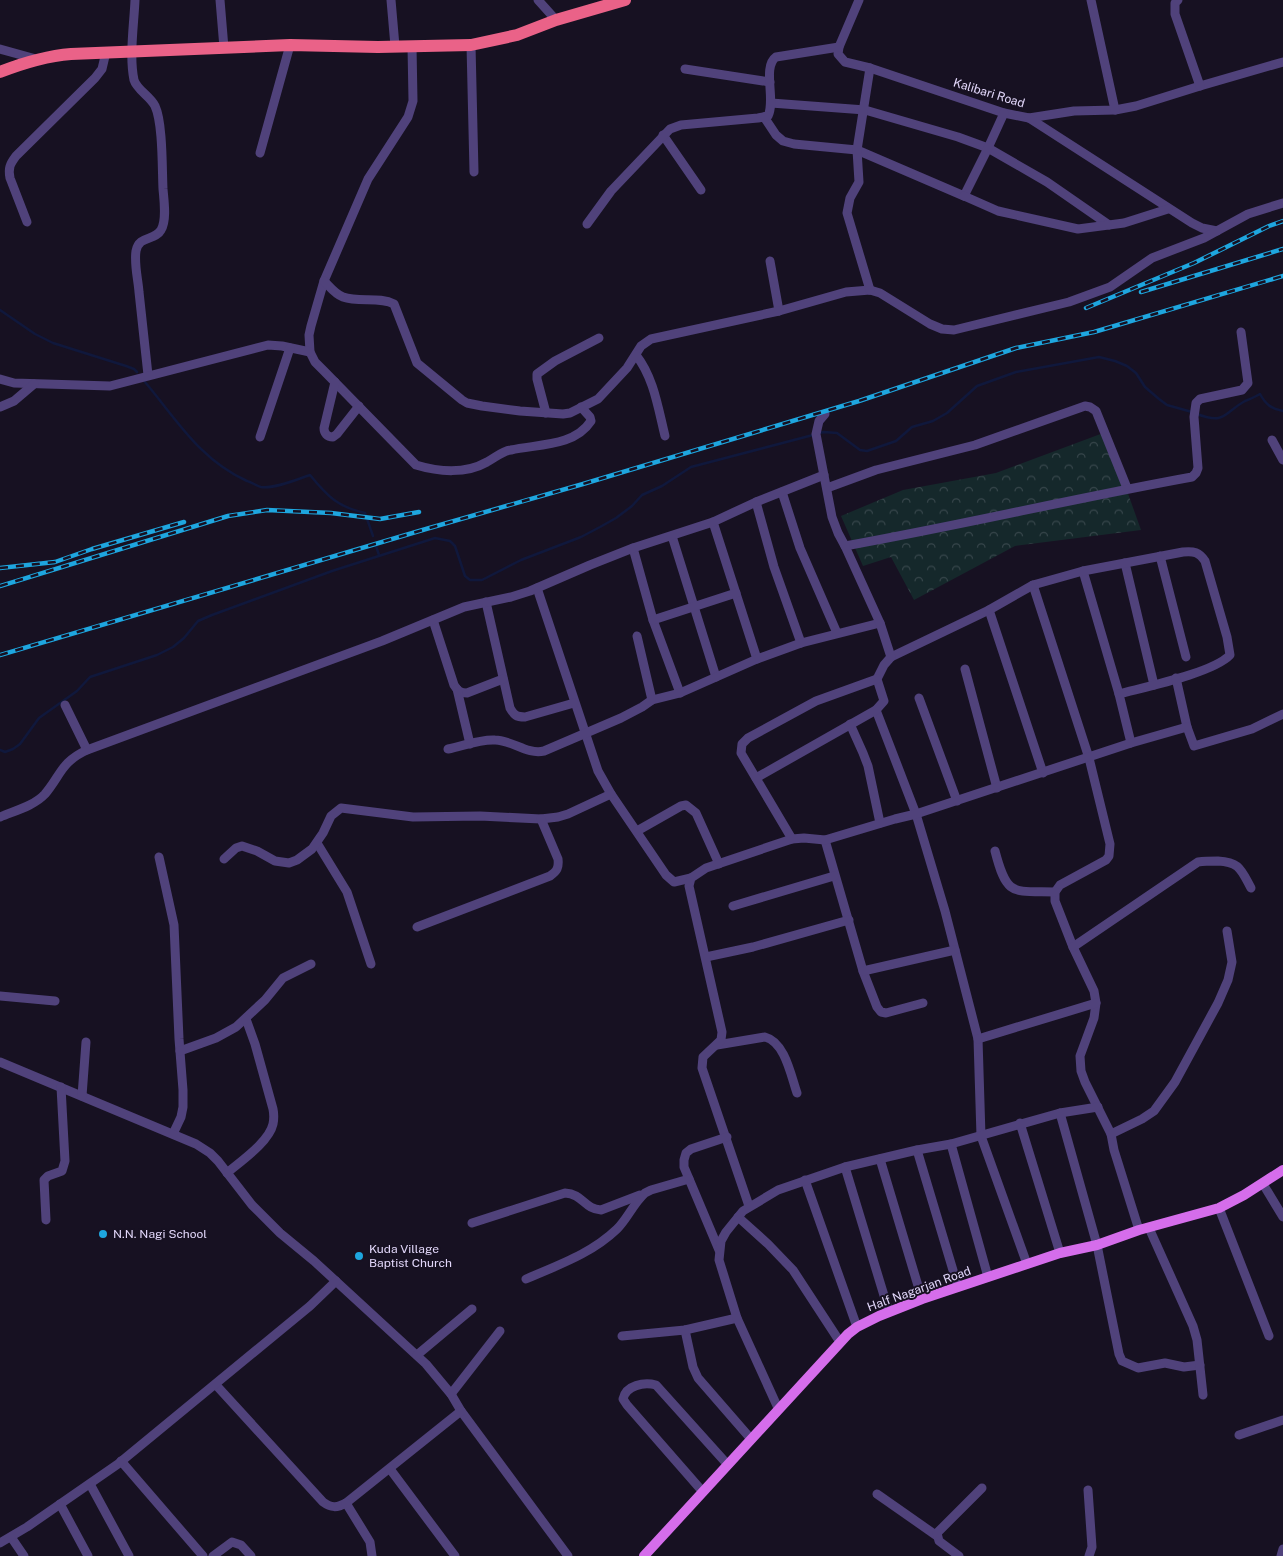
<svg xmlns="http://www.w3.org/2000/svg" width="1283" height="1556" font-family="'Public Sans',sans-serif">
  <defs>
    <pattern id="forest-crowns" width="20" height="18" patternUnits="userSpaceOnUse" patternTransform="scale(1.25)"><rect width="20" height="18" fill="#15282b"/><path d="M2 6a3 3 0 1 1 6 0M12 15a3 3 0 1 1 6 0" fill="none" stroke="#37464b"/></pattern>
  </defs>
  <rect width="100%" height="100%" fill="#171122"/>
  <path fill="url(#forest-crowns)" d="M 1106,432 L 1141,530 L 1015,546 L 914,600 L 891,557 L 863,566 L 841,516 L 903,490 L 996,473 Z"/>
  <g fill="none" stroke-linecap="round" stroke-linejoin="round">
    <g stroke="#10183c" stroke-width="2.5">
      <path d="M 0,310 L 35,334 L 53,343 L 126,366 L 134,369 L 137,372"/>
      <path d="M 145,382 C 177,420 200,460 247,481 C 251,482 257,486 261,487 C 275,489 298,479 310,475 C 328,497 338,507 365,513 L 373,536"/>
      <path d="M 1197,414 C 1226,425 1223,413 1245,401 C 1250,399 1255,397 1260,394 C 1266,405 1272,409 1283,411"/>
      <path d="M 819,433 L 824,432 L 837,433 L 860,450 L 867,451 L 896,441 L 912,427 L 933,421 L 947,413 L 977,386 L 1016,372 L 1099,357 L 1115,361 L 1127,366 L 1136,373 L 1145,387 L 1159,399 L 1167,405 L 1192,412"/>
      <path d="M 376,546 L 379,555"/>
      <path d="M 0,750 L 5,752 L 13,749 L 20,744 L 39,718 L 77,691 L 90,677 L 157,655 L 173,647 L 184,638 L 198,621 L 212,615 L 332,571 L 435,538 L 450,541 L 455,546 L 465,576 L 470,580 L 482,580 L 521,560 L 581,537 L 600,527 L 616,518 L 632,506 L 642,495 L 662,486 L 691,467 L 813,435"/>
    </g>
    <g stroke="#50427b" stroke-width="9">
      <path d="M 135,0 C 134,24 129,56 134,80 C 137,90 150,96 155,106 C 163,123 162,169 163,189 C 164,201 167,220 161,230 C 155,241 139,235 136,251 C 134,264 138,279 139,292 C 142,320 145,348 148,375"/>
      <path d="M 220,0 L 224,48"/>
      <path d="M 391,0 L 395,46"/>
      <path d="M 538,0 L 556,20"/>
      <path d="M 859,0 L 839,47 L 838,54 L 845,62 L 870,68 L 1004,113 L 1029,118 L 1074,111 L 1115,110 L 1136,106 L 1200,86 L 1283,62"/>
      <path d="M 1091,0 L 1115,110"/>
      <path d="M 1178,0 L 1175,3 L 1175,14 L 1200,86"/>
      <path d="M 471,45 L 474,172"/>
      <path d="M 412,46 L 413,101 L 408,117 L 368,179 L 324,281 L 311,326 L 309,335 L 310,352 L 315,362 L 324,371 L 416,465 C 439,472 466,474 487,462 C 495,458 502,451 511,450 C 537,444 574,447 591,421 L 590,417 L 581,407"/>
      <path d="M 0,49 L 36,59"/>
      <path d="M 685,69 L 770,82"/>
      <path d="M 771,103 L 865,110 L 958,137 L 988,148 L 1047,182 L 1109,225"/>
      <path d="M 764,117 L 776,135 L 783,141 L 794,144 L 857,150 L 964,196 L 988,148 L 1004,113"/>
      <path d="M 1029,118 L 1192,223 L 1202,228 L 1217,231"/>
      <path d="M 663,135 L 701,190"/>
      <path d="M 260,153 L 290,45"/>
      <path d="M 964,196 L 998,211 L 1078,229 L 1124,223 L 1168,209"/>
      <path d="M 27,222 L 10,178 C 8,168 10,164 16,156 L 95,78 L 102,69 L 106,52"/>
      <path d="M 587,224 L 611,191 L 670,129 L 681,125 L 758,118 L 768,116 C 776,100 762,67 776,57 L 839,47"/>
      <path d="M 770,261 L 779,311"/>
      <path d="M 324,281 C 330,287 335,294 343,297 C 359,303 379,296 394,304 L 417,363 L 462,400 L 467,403 L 482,406 L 520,411 L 563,414 L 570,413 L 598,399 L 627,368 L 641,346 L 651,339 L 779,311 L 846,292 L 870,290 L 880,293 L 930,324 L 942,329 L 954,330 L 1069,302 L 1110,287 L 1152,258 L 1204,238 L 1248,214 L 1283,203"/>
      <path d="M 870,290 L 847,213 L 850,198 L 859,182 L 857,150 L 870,68"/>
      <path d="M 636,355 C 654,378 658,408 665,436"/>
      <path d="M 0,379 L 14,383 L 110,386 L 268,345 L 282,346 L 310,352"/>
      <path d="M 335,382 L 324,428 C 324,433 327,437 333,437 L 337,434 L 359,406"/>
      <path d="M 0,407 L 14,401 L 34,384"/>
      <path d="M 546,413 L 537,379 L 537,374 L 555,361 L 599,338"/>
      <path d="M 260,437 L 290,348"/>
      <path d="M 1272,440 L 1283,460"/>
      <path d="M 827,488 L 876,470 L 975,445 L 1085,406 L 1090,407 L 1096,411 L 1127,488"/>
      <path d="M 782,492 L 800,548 L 837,633"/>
      <path d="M 756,502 L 774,567 L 801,643"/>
      <path d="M 713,522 L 757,659"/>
      <path d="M 672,536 L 716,677"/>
      <path d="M 845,546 C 962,525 1076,498 1192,477 L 1196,473 L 1198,468 L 1194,417 L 1196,403 L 1200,399 L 1242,390 L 1248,383 L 1241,332"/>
      <path d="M 633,548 L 653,620 L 680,693"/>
      <path d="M 1160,556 L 1186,657"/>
      <path d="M 1125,563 L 1154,685"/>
      <path d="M 1083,571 L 1119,694"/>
      <path d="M 1033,585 L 1089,758 L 1110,844 L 1109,856 L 1106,860 L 1060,885 L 1055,892 L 1055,901 L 1073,947 L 1094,991 L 1096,1003 L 1094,1018 L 1080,1056 L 1081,1071 L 1085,1082 L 1111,1134 L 1114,1150 L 1139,1230"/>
      <path d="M 537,588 L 598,771 L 611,794 L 666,875 L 674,882 L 691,878"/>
      <path d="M 486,602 L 510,708 C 514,715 516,717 525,717 L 574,703"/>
      <path d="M 989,610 L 1043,773"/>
      <path d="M 433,620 L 454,685 C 458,691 460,693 467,693 L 503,679"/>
      <path d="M 653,620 L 736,593"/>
      <path d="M 637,636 L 652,700"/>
      <path d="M 891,657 L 989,610 L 1033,585 L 1083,571 L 1183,552 C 1194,551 1199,552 1205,561 L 1227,637 L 1230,655 C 1213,673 1145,687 1119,694 L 1131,743"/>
      <path d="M 965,669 L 997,788"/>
      <path d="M 1176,678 L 1187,727 L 1194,746 L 1252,729 L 1283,714"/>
      <path d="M 457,689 L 470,744"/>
      <path d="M 919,698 L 957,801"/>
      <path d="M 65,705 L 87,750"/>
      <path d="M 876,710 L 916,814 L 945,911 L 978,1039 L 981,1136 L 1027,1264"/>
      <path d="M 850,724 L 863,753 L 868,766 L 880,823"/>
      <path d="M 448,749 C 463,746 480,739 495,740 C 512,740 527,755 544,751 L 621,718 L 642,707 L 652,700 L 680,693 L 757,659 L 801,643 L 880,623"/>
      <path d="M 756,778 L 876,710 L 884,701 L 877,679 L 884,665 L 891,657 L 880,623 L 845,546 L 838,533 L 832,517 L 816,434 L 819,421 L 825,414"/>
      <path d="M 0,817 C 14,811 34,806 45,794 C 61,775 61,762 87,750 L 382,641 L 464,607 L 511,597 L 530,591 L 590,565 L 633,548 L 713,522 L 756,502 L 824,475"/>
      <path d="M 637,831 L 681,806 L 686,805 L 696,813 L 719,864"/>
      <path d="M 792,839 L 741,753 L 742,744 L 748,738 L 816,701 L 877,679"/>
      <path d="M 825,840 L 863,971 L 877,1007 L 881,1012 L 886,1013 L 923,1003"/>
      <path d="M 317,843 L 347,892 L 371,964"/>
      <path d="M 995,851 C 1007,897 1012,891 1055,892"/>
      <path d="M 159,857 L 174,925 L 179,1039 L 183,1090 L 183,1107 L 181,1117 L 173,1134"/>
      <path d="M 224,859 L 236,848 L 242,846 L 257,851 L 275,861 L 289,863 L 297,860 L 312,849 L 323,833 L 331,816 L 341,808 L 413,817 L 480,816 L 541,819 L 558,817 L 568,814 L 611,794"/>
      <path d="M 733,906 L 834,876"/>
      <path d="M 417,927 L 550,876 C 557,871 559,868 558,859 L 541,819"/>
      <path d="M 1073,947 L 1198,862 C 1205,861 1211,861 1218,861 C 1240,862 1241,870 1251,888"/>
      <path d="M 706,957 L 753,947 L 849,920"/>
      <path d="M 863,971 L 955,950"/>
      <path d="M 0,996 L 55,1001"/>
      <path d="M 978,1039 L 1096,1003"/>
      <path d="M 717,1045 L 765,1037 C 785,1042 791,1076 797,1093"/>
      <path d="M 180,1051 L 216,1038 L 236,1027 L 265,1000 L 283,978 L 311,964"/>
      <path d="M 0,1062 L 196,1144 L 210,1153 L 218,1161 L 252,1205 L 280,1233 L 314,1261 L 426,1364 L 451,1394 L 461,1411 L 568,1556"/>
      <path d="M 82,1096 L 86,1042"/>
      <path d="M 1060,1113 L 1097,1245 L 1119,1354 L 1122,1361 L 1138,1368 L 1165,1363 L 1184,1367 L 1200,1365"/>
      <path d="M 1020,1123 L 1060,1253"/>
      <path d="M 1111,1134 L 1142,1119 L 1154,1111 L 1175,1082 L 1218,1003 L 1228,980 L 1232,962 L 1227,931"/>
      <path d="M 951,1144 L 988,1277"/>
      <path d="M 917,1150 L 958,1287"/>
      <path d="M 880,1159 L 922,1299"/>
      <path d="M 845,1167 L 889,1312"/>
      <path d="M 227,1173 C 241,1161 269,1142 273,1124 C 274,1119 274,1114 273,1109 L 255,1044 L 246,1019"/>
      <path d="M 805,1180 L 857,1327"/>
      <path d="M 1263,1184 L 1283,1217"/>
      <path d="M 749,1206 L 702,1068 L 703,1057 L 721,1040 L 722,1032 L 689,886 L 691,878 L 706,868 L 792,839 L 804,838 L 825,840 L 895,819 L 916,814 L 1131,743 L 1187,727"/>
      <path d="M 1219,1208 L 1269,1336"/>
      <path d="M 738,1217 L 768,1244 L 793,1270 L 840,1342"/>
      <path d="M 46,1220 L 44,1180 L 48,1176 L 62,1171 L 65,1161 L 61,1087"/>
      <path d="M 472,1223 L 565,1193 C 583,1194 584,1209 601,1210 L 640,1195"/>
      <path d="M 1149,1228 L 1193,1326 L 1197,1340 L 1203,1395"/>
      <path d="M 719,1250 L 684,1167 L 684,1160 L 686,1153 L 691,1149 L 727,1137"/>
      <path d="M 526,1279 C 558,1265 591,1254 617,1229 C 628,1218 633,1204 645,1193 L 651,1190 L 689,1179"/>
      <path d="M 685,1330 L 693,1367 L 698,1378 L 751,1439"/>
      <path d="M 622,1336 L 685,1330 L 737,1318"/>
      <path d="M 417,1355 L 472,1309"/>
      <path d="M 216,1385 L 323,1502 C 331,1508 337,1508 346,1503 L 461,1411"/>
      <path d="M 451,1394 L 500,1331"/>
      <path d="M 778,1408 L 737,1318 L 719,1260 L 721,1241 L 726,1232 L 743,1211 L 778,1190 L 845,1167 L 917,1150 L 951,1144 L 1060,1113 L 1098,1107"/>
      <path d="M 1239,1435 L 1283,1420"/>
      <path d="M 121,1461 L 203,1556"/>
      <path d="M 390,1469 L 455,1556"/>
      <path d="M 90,1484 L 129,1556"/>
      <path d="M 1088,1490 L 1092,1547 L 1089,1556"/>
      <path d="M 703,1492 L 627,1405 L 623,1399 C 626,1385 644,1382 656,1385 L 728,1465"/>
      <path d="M 877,1494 L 937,1536"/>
      <path d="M 346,1503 L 370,1542 L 372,1556"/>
      <path d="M 60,1504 L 88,1556"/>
      <path d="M 11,1537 L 24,1556"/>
      <path d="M 0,1543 L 27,1527 L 118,1464 L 310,1306 L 336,1281"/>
      <path d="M 213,1556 L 232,1542 L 241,1545 L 251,1556"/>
      <path d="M 959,1556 L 939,1541 L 937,1533 L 982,1488"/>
      <path d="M 1281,1556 L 1283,1549"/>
    </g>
    <path stroke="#d56deb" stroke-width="10" d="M 644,1556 L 848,1334 L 857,1327 L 879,1316 L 922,1299 L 1060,1253 L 1097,1245 L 1139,1230 L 1219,1208 L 1244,1195 L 1283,1170"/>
    <path stroke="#ea6288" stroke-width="12" d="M 0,72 C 23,63 46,56 71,54 L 290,45 L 378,47 L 471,45 L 517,35 L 556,20 L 625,0"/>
    <defs>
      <g id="rail">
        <path d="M 1141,292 L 1283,249"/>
        <path d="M 1086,308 L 1194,263 L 1269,226 L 1283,221"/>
        <path d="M 0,568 L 55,562 L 92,549 L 184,522"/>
        <path d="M 0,586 L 228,516 L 267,510 L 331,513 L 380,519 L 419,512"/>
        <path d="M 0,655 L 426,529 L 583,484 L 859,401 L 1016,348 L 1094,332 L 1283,276"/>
      </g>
    </defs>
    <use href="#rail" stroke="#1ea6df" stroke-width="4.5"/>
    <use href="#rail" stroke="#171122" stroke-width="2.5" stroke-dasharray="8" stroke-linecap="butt"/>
  </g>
  <g fill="#1ea6df" stroke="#171122" stroke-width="2">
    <circle cx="103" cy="1234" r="5"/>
    <circle cx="359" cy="1256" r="5"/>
  </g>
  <g text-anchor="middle" stroke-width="4" stroke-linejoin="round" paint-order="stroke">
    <g font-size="12" fill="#e2d7fa" stroke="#171122">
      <text transform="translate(989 93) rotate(17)" y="4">Kalibari Road</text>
      <text transform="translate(919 1289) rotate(-20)" y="4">Half Nagarjan Road</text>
    </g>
    <g font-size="12" fill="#e2d7fa" stroke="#171122" text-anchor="start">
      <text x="113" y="1238">N.N. Nagi School</text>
      <text x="369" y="1253">Kuda Village<tspan x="369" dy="14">Baptist Church</tspan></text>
    </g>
  </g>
</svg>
